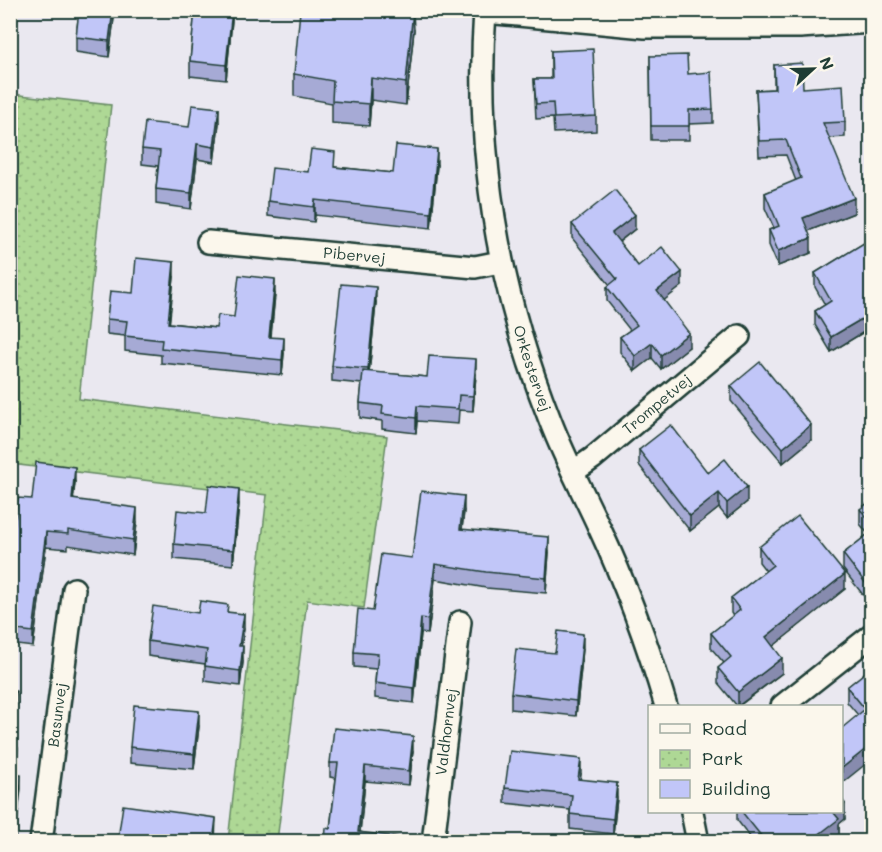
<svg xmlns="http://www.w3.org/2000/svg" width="882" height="852" font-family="Mali,sans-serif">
  <defs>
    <pattern id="park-dots" width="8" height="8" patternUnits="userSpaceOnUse" patternTransform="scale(1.5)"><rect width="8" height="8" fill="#aed895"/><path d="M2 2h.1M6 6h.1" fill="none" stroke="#95ba81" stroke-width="1.8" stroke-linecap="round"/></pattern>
  </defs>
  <rect width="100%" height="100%" fill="#eae8f0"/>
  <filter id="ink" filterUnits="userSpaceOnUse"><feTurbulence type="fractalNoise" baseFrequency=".0167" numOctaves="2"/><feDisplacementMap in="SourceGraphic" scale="12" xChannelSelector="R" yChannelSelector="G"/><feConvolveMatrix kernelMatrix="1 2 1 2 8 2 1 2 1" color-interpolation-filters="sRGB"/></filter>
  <g filter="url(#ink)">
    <path fill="url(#park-dots)" stroke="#668a64" stroke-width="1.5" d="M 11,94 L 111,105 L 79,399 L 387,436 L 364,608 L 307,600 L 277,841 L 228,841 L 267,495 L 11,464 Z"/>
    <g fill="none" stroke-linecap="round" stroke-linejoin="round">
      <defs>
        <g id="street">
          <path id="s1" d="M 485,10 C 475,152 498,289 550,420 C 564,457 583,492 599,527 C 626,585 648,645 666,706"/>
          <path d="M 485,12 L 645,27 L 800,27 L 872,22"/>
          <path id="s2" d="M 208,242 L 475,267 L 500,262"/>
          <path id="s3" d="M 573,472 L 593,458 L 739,336"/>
          <path d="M 782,706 L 872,635"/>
          <path d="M 692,812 L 698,842"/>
          <path id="s4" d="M 41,842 L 74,589"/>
          <path id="s5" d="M 433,842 L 460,622"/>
        </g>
      </defs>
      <use href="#street" stroke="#1f3d34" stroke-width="26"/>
      <use href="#street" stroke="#fbf7ec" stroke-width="21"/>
    </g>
    <g fill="#a6aad5" stroke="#1f3d34" stroke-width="1.5">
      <path d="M 79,10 L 115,10 L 109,57 L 76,52 L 76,37 Z"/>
      <path d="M 195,10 L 233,10 L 226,80 L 190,76 L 190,61 Z"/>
      <path d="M 414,30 L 406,105 L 371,100 L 369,126 L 332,123 L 332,103 L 294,96 L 294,74 Z"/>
      <path d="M 551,51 L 596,116 L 596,131 L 554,133 L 553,118 L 536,119 L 534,79 L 551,79 Z"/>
      <path d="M 650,56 L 688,74 L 713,109 L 713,123 L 689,124 L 689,140 L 651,140 Z"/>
      <path d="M 774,65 L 845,122 L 845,137 L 829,138 L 854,213 L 808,231 L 811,253 L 778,266 L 769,245 L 769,230 L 774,228 L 765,208 L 765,193 L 796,181 L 786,155 L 759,156 L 756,90 L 774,89 Z"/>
      <path d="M 219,123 L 214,162 L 197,159 L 191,209 L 156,204 L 156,189 L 158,166 L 142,164 L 142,149 L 189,127 Z"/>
      <path d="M 437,165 L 431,228 L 315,215 L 314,222 L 268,216 L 268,201 L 308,172 L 335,167 L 393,173 Z"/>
      <path d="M 572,224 L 635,229 L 619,242 L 638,266 L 682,286 L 664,300 L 689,347 L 661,369 L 652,358 L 635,371 L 620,352 L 620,337 L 630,330 L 607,301 L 607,287 L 610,285 L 572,238 Z"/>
      <path d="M 872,238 L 872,327 L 831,352 L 815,325 L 815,311 L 825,305 L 815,287 L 815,273 Z"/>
      <path d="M 174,277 L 169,323 L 216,328 L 275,294 L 271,337 L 284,353 L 282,375 L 161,363 L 161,355 L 125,351 L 125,336 L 107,334 L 107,319 L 133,293 Z"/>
      <path d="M 376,303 L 369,372 L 427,377 L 476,374 L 473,411 L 459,410 L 458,424 L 417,421 L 416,433 L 382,429 L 382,421 L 360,418 L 360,403 L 362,384 L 332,381 L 332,366 Z"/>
      <path d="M 731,386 L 811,440 L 783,463 L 731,401 Z"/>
      <path d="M 639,450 L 708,473 L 747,502 L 727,518 L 719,508 L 690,531 L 639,465 Z"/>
      <path d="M 75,482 L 73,499 L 137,523 L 133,555 L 68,545 L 68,549 L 46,547 L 33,647 L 10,644 L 10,559 L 32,499 Z"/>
      <path d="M 872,500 L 872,596 L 867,600 L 843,569 L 843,554 L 868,534 L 860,524 L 860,509 Z"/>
      <path d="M 239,504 L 233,565 L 174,559 L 174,544 L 206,513 Z"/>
      <path d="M 464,511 L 462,530 L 549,552 L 546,593 L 486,588 L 435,579 L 428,634 L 421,633 L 414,703 L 375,698 L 375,683 L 376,669 L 354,667 L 354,652 L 373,611 L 412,558 Z"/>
      <path d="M 759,547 L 845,589 L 773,646 L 782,673 L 739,706 L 737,706 L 718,683 L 718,668 L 724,663 L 711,648 L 711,633 L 733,616 L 731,613 L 731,598 L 766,571 L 759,562 Z"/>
      <path d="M 228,612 L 244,629 L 241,646 L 243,662 L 240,686 L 205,681 L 205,664 L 148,656 L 148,641 L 198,613 Z"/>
      <path d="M 583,649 L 576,716 L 511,709 L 511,693 L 555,653 Z"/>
      <path d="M 872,667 L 872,759 L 858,715 L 847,702 L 847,687 Z"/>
      <path d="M 199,726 L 194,769 L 130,763 L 130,747 Z"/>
      <path d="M 413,751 L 409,785 L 365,781 L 360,832 L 400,842 L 330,829 L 336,778 L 330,777 L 330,763 Z"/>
      <path d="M 581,774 L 580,779 L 617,798 L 613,834 L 570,829 L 570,810 L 505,803 L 505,788 Z"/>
      <path d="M 737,812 L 842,812 L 845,819 L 839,824 L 839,834 L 828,842 L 754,842 L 737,820 Z"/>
    </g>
    <g fill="#878bae" stroke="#1f3d34" stroke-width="1.5">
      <path d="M 113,10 L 115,10 L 109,57 L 109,41 Z"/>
      <path d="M 232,10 L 233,10 L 226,80 L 226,65 Z"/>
      <path d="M 413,10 L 414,30 L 406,105 L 406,83 Z"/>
      <path d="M 371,78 L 371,100 L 369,126 L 369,104 Z"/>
      <path d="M 219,108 L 219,123 L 214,162 L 214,147 Z"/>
      <path d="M 197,144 L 197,159 L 191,209 L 191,193 Z"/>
      <path d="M 437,149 L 437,165 L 431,228 L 431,213 Z"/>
      <path d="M 854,198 L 854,213 L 803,233 L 803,218 Z"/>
      <path d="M 315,200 L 315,215 L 314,222 L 314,207 Z"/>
      <path d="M 635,215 L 635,229 L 612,247 L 612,233 Z"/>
      <path d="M 811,238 L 811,253 L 778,266 L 778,251 Z"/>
      <path d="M 174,262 L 174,277 L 168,338 L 168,323 Z"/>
      <path d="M 682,272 L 682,286 L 657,306 L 657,291 Z"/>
      <path d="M 275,279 L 275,294 L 269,352 L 269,337 Z"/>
      <path d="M 376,287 L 376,303 L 368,384 L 368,369 Z"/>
      <path d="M 872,313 L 872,327 L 831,352 L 831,337 Z"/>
      <path d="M 689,333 L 689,347 L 661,369 L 661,355 Z"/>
      <path d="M 284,338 L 284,353 L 282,375 L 282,360 Z"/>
      <path d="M 652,343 L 652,358 L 635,371 L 635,356 Z"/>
      <path d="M 476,359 L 476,374 L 473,411 L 473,396 Z"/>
      <path d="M 417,406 L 417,421 L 416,433 L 416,418 Z"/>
      <path d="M 811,425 L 811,440 L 783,463 L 783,448 Z"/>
      <path d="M 75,467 L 75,482 L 72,514 L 72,499 Z"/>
      <path d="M 747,487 L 747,502 L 727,518 L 727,503 Z"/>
      <path d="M 239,489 L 239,504 L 233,565 L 233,550 Z"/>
      <path d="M 719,493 L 719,508 L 690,531 L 690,516 Z"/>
      <path d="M 464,496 L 464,511 L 460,545 L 460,529 Z"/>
      <path d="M 137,508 L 137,523 L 133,555 L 133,540 Z"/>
      <path d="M 46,532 L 46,547 L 33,647 L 33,632 Z"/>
      <path d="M 549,537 L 549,552 L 546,593 L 546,578 Z"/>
      <path d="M 435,564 L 435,579 L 428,634 L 428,619 Z"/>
      <path d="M 845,574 L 845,589 L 766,652 L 766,637 Z"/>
      <path d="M 872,582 L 872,596 L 867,600 L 867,585 Z"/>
      <path d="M 244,614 L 244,629 L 239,661 L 239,646 Z"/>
      <path d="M 421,618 L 421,633 L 414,703 L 414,688 Z"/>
      <path d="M 583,634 L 583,649 L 576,716 L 576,701 Z"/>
      <path d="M 243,646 L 243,662 L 240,686 L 240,671 Z"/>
      <path d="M 782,658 L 782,673 L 738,706 L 738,692 Z"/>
      <path d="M 16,691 L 16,705 L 10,758 L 10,744 Z"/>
      <path d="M 199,711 L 199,726 L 194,769 L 194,754 Z"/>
      <path d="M 413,736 L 413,751 L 409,785 L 409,771 Z"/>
      <path d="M 872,744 L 872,759 L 842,783 L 842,768 Z"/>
      <path d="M 581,759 L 581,774 L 578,794 L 578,779 Z"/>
      <path d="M 365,766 L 365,781 L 359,842 L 358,832 Z"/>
      <path d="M 21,775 L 21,789 L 15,842 L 14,842 Z"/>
      <path d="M 617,783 L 617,798 L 613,834 L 613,819 Z"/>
      <path d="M 845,804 L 845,819 L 839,824 L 839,834 L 828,842 L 809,842 L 834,813 L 835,812 L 842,812 L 842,807 Z"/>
      <path d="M 216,818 L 215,842 L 213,842 Z"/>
    </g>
    <g fill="#c1c6f8" stroke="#1f3d34" stroke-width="1.5">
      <path d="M 79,10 L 113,10 L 109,41 L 76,37 Z"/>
      <path d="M 195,10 L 232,10 L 226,65 L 190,61 Z"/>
      <path d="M 332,10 L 413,10 L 406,83 L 371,78 L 369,104 L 332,101 L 333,81 L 294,74 L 300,11 L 332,14 Z"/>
      <path d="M 593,49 L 596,116 L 554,118 L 553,103 L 536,104 L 534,79 L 552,79 L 551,51 Z"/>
      <path d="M 687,55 L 688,74 L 711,72 L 713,109 L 689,110 L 689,126 L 651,126 L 650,56 Z"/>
      <path d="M 802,63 L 803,88 L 843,85 L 845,122 L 823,123 L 854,198 L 803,218 L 811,238 L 778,251 L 769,230 L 779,226 L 765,193 L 801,178 L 786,140 L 759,141 L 756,90 L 775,89 L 774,65 Z"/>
      <path d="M 192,105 L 219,108 L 214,147 L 197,144 L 191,193 L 156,189 L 160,151 L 142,149 L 145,122 L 189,127 Z"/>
      <path d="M 396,145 L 437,149 L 431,213 L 315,200 L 314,207 L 268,201 L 272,168 L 308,172 L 311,149 L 335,152 L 334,167 L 393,173 Z"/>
      <path d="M 615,190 L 635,215 L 612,233 L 638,266 L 662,247 L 682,272 L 657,291 L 689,333 L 661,355 L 652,343 L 635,356 L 620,337 L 637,325 L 607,287 L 617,279 L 572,224 Z"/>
      <path d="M 872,238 L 872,313 L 831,337 L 815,311 L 831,301 L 815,273 Z"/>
      <path d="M 136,258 L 174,262 L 168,323 L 216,328 L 218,315 L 234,317 L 239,275 L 275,279 L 269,337 L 284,338 L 282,360 L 161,348 L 162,340 L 125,336 L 127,321 L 107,319 L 110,291 L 133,293 Z"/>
      <path d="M 341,284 L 376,287 L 368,369 L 332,366 Z"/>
      <path d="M 429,356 L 476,359 L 473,396 L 459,395 L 458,409 L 417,406 L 416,418 L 382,414 L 383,406 L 360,403 L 363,371 L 427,377 Z"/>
      <path d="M 760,362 L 811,425 L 783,448 L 731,386 Z"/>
      <path d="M 671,425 L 708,473 L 725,459 L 747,487 L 727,503 L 719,493 L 690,516 L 639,450 Z"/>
      <path d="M 36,462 L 75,467 L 72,499 L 137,508 L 133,540 L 68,530 L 68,534 L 46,532 L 33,632 L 10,629 L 10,559 L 18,498 L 32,499 Z"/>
      <path d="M 209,485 L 239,489 L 233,550 L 174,544 L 177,510 L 206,513 Z"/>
      <path d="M 421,491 L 464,496 L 460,529 L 549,537 L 546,578 L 486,572 L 435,564 L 428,619 L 421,618 L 414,688 L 375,683 L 378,654 L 354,652 L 358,609 L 373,611 L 381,554 L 412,558 Z"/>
      <path d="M 872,500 L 872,523 L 860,509 Z"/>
      <path d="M 798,516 L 845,574 L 766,637 L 782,658 L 738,692 L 718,668 L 731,657 L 711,633 L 740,610 L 731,598 L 773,565 L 759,547 Z"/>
      <path d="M 872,531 L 872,582 L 867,585 L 843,554 Z"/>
      <path d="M 200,601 L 228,605 L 227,612 L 244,614 L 239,646 L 243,646 L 240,671 L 205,666 L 207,650 L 148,641 L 153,606 L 198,613 Z"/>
      <path d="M 558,631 L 583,634 L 576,701 L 511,693 L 516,649 L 555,653 Z"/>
      <path d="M 872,667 L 872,744 L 842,768 L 842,728 L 865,709 L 847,687 Z"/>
      <path d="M 10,690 L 16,691 L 10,744 Z"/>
      <path d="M 134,705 L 199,711 L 194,754 L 130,747 Z"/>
      <path d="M 334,728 L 413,736 L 409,771 L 365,766 L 358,832 L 400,837 L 400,842 L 325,842 L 326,828 L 330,829 L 338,763 L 330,763 Z"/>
      <path d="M 10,748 L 18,748 L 16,775 L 21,775 L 14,840 L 10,840 Z"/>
      <path d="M 510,751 L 581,759 L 578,779 L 617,783 L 613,819 L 570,814 L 572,795 L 505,788 Z"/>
      <path d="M 842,799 L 845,804 L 842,807 Z"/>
      <path d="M 123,805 L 216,818 L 213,842 L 133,842 L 118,839 Z"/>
      <path d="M 742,812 L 835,812 L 834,813 L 839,819 L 809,842 L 766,842 Z"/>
    </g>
  </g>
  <g text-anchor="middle" stroke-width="4.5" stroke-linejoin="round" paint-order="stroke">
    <g font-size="15" fill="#1f3d34" stroke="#fbf7ec">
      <text dy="5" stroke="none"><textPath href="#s2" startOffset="147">Pibervej</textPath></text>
      <text dy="5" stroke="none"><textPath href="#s1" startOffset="364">Orkestervej</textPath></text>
      <text dy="5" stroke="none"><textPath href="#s3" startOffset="108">Trompetvej</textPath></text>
      <text dy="5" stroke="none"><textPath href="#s4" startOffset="128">Basunvej</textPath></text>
      <text dy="5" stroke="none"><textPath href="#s5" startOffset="111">Valdhornvej</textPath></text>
    </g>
  </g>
  <rect width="882" height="852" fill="none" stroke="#fbf7ec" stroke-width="36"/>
  <rect x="18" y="18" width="846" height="816" fill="none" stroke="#1f3d34" stroke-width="2" filter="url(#ink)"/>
  <rect x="648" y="705" width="195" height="108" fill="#fbf7ec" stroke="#a3ada2" stroke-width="1.5"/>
  <rect x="660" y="724" width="30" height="9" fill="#fbf7ec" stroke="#a3ada2" stroke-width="1.5"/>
  <text x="702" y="735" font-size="18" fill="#1f3d34">Road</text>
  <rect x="660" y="750" width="30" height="18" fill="url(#park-dots)" stroke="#a3ada2" stroke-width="1.5"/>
  <text x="702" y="765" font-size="18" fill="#1f3d34">Park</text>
  <rect x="660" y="780" width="30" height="18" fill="#c1c6f8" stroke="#a3ada2" stroke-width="1.5"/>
  <text x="702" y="795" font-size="18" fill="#1f3d34">Building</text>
  <g transform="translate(813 69) rotate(68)" stroke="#fbf7ec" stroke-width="4.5" paint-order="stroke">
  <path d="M0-4.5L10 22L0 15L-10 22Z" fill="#1f3d34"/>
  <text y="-9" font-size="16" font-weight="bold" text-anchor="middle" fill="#1f3d34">N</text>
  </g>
</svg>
